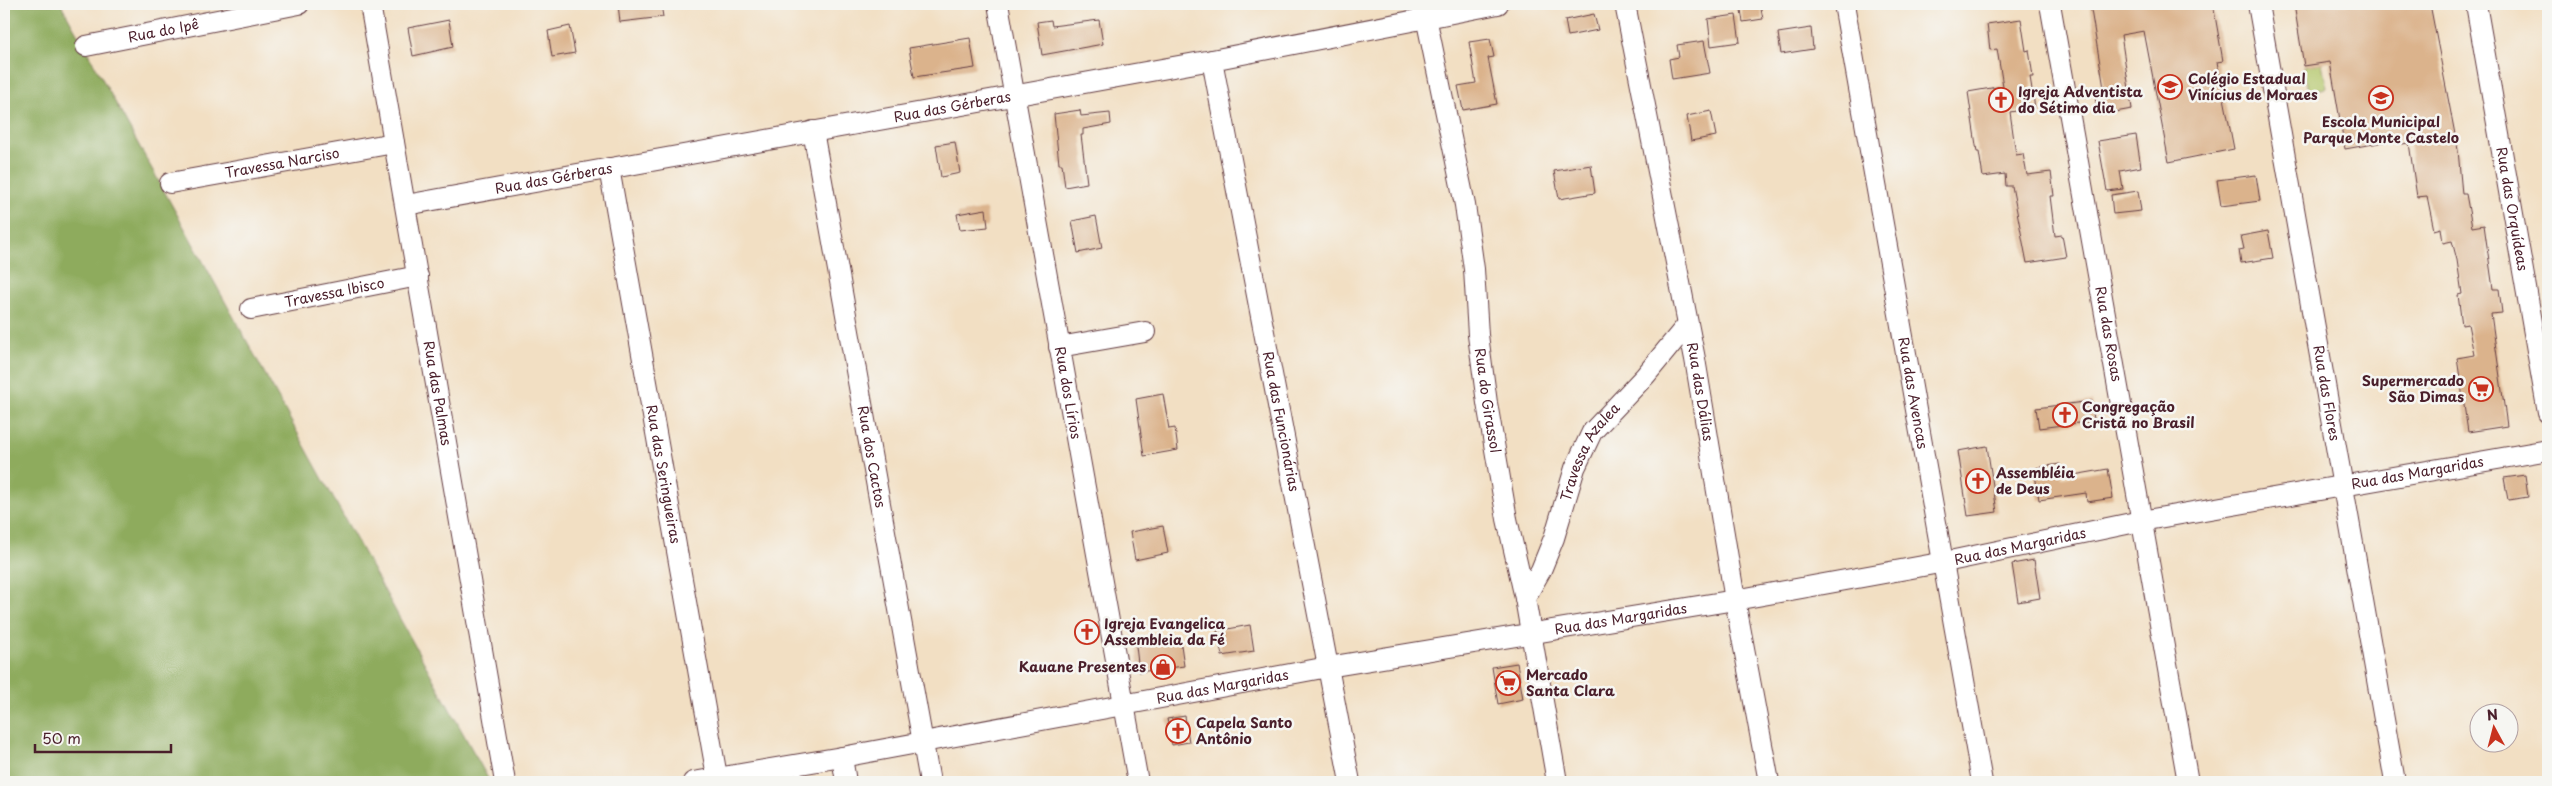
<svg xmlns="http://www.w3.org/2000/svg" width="2552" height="786" font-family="'Playpen Sans',sans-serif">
  <rect width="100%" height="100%" fill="#f6f6f2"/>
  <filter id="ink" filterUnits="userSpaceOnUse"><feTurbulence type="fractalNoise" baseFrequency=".02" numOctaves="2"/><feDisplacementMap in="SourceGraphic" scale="10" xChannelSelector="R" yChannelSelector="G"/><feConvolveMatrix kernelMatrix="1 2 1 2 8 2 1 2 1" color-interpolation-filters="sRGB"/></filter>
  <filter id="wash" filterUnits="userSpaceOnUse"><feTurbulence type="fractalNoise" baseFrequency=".0096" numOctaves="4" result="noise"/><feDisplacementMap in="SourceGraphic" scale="20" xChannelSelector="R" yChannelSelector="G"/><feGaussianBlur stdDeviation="1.12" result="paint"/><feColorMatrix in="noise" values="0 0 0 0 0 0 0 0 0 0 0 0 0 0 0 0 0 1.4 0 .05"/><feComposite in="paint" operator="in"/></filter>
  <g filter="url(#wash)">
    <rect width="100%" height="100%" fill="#f2dfc3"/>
    <path fill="#b3c669" stroke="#7e724a" d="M 2322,63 L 2327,88 L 2308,91 L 2304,66 Z"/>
    <path fill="#8eab5d" stroke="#6c6544" d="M 4,4 L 61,4 L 490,782 L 4,782 Z"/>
    <g id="blocks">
      <g fill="#dbb38c">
        <path d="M 618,4 L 661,4 L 663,17 L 620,22 Z"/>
        <path d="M 1740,4 L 1760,4 L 1763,19 L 1743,22 Z"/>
        <path d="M 2090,4 L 2213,4 L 2223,61 L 2217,62 L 2234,149 L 2169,162 L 2144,31 L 2121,35 L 2132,109 L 2098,115 L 2095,96 L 2105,94 Z"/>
        <path d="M 2294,4 L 2430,4 L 2458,150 L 2462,194 L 2466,194 L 2472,227 L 2484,225 L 2493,289 L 2499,289 L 2502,313 L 2491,314 L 2507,426 L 2468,432 L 2457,358 L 2474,355 L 2468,324 L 2462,325 L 2458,295 L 2462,294 L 2457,260 L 2452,241 L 2443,243 L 2441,228 L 2434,230 L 2427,196 L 2417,197 L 2409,143 L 2402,144 L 2401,139 L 2345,149 L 2330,62 L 2304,66 Z"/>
        <path d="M 1594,14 L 1598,30 L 1568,36 L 1565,20 Z"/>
        <path d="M 1736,15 L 1740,42 L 1711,46 L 1708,19 Z"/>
        <path d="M 2021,19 L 2026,51 L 2029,50 L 2033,77 L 2030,77 L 2035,108 L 2010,112 L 2016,155 L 2023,154 L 2027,175 L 2051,172 L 2054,196 L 2050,196 L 2055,236 L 2062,235 L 2066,257 L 2027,263 L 2012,186 L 2006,186 L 2005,174 L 1983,177 L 1979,152 L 1977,152 L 1968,92 L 2003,86 L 1997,49 L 1990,50 L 1987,24 Z"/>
        <path d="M 449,20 L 453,47 L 413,56 L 408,28 Z"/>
        <path d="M 1051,20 L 1052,26 L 1099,20 L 1103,44 L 1042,55 L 1037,22 Z"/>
        <path d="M 570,26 L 575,53 L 552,57 L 548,31 Z"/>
        <path d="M 1811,28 L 1813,49 L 1781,54 L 1778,33 Z"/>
        <path d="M 970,38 L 975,68 L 914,77 L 909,48 Z"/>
        <path d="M 1490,39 L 1494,57 L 1488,58 L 1497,104 L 1463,110 L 1458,86 L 1476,83 L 1469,42 Z"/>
        <path d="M 1704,41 L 1710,73 L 1672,79 L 1669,59 L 1679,57 L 1677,45 Z"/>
        <path d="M 1080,110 L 1081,116 L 1110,113 L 1111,124 L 1083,129 L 1083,135 L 1081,135 L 1087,183 L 1065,187 L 1062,164 L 1059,164 L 1054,114 Z"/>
        <path d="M 1711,111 L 1716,136 L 1691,141 L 1687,116 Z"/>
        <path d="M 2136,135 L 2141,167 L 2120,171 L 2123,189 L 2107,191 L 2098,141 Z"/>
        <path d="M 955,142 L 960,173 L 941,177 L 936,145 Z"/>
        <path d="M 1591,165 L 1595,193 L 1559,199 L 1554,171 Z"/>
        <path d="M 2256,175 L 2260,201 L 2221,206 L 2217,180 Z"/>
        <path d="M 2138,191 L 2141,211 L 2113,214 L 2111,195 Z"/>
        <path d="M 986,209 L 988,227 L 960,230 L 957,214 Z"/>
        <path d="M 1096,216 L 1102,248 L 1078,253 L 1072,221 Z"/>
        <path d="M 2268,231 L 2273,258 L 2241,263 L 2239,250 L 2244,249 L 2241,236 Z"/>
        <path d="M 1163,394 L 1169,429 L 1175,428 L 1178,450 L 1144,456 L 1136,399 Z"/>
        <path d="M 2092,401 L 2094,421 L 2039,428 L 2036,408 Z"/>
        <path d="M 1987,446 L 1997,512 L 1968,516 L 1958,451 Z"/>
        <path d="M 2060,464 L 2062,477 L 2108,469 L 2113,498 L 2087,502 L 2086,493 L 2039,500 L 2034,468 Z"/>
        <path d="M 2525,475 L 2528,497 L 2508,500 L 2504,478 Z"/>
        <path d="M 1163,526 L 1168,553 L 1135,560 L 1130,532 Z"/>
        <path d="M 2034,560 L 2040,598 L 2018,602 L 2012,564 Z"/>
        <path d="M 1250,625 L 1254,651 L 1222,656 L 1217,631 Z"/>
        <path d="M 1180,638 L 1184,666 L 1139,672 L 1136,646 Z"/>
        <path d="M 1517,663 L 1523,699 L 1498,704 L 1492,667 Z"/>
        <path d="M 1185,716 L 1189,742 L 1172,745 L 1167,719 Z"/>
      </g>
    </g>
  </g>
  <g filter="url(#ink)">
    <use href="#blocks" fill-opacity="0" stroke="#633c42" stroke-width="1"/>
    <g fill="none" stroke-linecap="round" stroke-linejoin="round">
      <defs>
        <g id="minor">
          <path id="s1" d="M 370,4 L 505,782"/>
          <path id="s2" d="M 998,4 L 1138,782"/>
          <path id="s3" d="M 1625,4 L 1695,359 L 1735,600 L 1769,782"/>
          <path id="s4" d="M 1844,4 L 1982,782"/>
          <path id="s5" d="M 2050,4 L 2188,782"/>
          <path id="s6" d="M 2258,4 L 2395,782"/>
          <path id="s7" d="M 2476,4 L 2548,413"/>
          <path id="s8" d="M 1426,17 L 1465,205 L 1474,269 L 1478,335 L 1487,403 L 1507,519 L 1525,598 L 1557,782"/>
          <path id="s9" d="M 86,46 L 299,4"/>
          <path id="s10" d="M 1212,60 L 1350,782"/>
          <path id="s11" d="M 813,131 L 930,782"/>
          <path id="s12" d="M 609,168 L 718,782"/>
          <path id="s13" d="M 170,183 L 394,143"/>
          <path id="s14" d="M 406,205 L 1212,60 L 1498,4"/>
          <path id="s15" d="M 251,309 L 418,276"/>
          <path d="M 1059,347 L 1145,332"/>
          <path id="s16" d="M 1525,598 L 1541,570 L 1554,538 L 1575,468 L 1592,432 L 1645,376 L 1687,325"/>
          <path d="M 842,757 L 846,782"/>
          <path id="s17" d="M 693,782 L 842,757 L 1328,667 L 1735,600 L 1945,562 L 2141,521 L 2548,450"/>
        </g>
      </defs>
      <use href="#minor" stroke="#633c42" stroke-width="22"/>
      <use href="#minor" stroke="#fff" stroke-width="20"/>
    </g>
  </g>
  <defs>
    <symbol id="school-ring" viewBox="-11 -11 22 22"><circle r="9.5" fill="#f6f6f2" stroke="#c8321e" stroke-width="1.5"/><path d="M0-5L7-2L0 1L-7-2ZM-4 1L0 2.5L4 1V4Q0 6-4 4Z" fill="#c8321e"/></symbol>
    <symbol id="church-ring" viewBox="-11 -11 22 22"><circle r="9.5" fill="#f6f6f2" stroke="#c8321e" stroke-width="1.5"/><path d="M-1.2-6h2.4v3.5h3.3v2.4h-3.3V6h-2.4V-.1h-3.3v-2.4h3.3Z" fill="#c8321e"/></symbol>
    <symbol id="supermarket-ring" viewBox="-11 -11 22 22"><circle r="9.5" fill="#f6f6f2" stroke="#c8321e" stroke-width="1.5"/><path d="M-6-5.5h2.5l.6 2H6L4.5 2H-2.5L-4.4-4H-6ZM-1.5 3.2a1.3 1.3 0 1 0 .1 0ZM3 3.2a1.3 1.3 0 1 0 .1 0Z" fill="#c8321e"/></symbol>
    <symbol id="shop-ring" viewBox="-11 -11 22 22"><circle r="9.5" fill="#f6f6f2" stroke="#c8321e" stroke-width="1.5"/><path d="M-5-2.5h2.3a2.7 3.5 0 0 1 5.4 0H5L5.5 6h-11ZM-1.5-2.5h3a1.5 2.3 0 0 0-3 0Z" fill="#c8321e"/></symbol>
  </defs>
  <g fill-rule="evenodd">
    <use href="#school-ring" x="2156" y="73" width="28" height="28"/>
    <use href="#school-ring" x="2367" y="84" width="28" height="28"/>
    <use href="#church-ring" x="1987" y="86" width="28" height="28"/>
    <use href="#supermarket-ring" x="2467" y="375" width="28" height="28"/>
    <use href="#church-ring" x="2051" y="401" width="28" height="28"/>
    <use href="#church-ring" x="1964" y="467" width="28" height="28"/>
    <use href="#church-ring" x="1073" y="618" width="28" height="28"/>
    <use href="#shop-ring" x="1149" y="653" width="28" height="28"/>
    <use href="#supermarket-ring" x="1494" y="669" width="28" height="28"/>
    <use href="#church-ring" x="1164" y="717" width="28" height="28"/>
  </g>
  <g text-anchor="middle" stroke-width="5" stroke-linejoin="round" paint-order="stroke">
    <g font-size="14" fill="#4a1f2b" stroke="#f6f6f2">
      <text dy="5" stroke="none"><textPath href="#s9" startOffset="79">Rua do Ipê</textPath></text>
      <text dy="5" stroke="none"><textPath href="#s14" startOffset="555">Rua das Gérberas</textPath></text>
      <text dy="5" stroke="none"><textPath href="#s13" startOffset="114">Travessa Narciso</textPath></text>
      <text dy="5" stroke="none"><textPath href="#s14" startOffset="150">Rua das Gérberas</textPath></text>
      <text dy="5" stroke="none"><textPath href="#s7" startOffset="208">Rua das Orquídeas</textPath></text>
      <text dy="5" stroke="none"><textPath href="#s15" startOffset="85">Travessa Ibisco</textPath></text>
      <text dy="5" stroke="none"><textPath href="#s5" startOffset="335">Rua das Rosas</textPath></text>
      <text dy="5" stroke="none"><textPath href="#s3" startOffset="395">Rua das Dálias</textPath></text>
      <text dy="5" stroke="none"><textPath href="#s1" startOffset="395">Rua das Palmas</textPath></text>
      <text dy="5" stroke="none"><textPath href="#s2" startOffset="395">Rua dos Lírios</textPath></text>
      <text dy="5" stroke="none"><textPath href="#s4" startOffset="395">Rua das Avencas</textPath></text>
      <text dy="5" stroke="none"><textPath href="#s6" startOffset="395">Rua das Flores</textPath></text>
      <text dy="5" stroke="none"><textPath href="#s8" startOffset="389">Rua do Girassol</textPath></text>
      <text dy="5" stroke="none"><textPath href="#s10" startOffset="368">Rua das Funcionárias</textPath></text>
      <text dy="5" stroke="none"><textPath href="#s16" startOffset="161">Travessa Azalea</textPath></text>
      <text dy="5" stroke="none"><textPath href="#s11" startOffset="331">Rua dos Cactos</textPath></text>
      <text dy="5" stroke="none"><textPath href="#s17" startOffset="1752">Rua das Margaridas</textPath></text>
      <text dy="5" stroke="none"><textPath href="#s12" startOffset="311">Rua das Seringueiras</textPath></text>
      <text dy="5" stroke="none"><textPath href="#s17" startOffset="1348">Rua das Margaridas</textPath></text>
      <text dy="5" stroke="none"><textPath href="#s17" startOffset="942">Rua das Margaridas</textPath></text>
      <text dy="5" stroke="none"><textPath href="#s17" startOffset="538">Rua das Margaridas</textPath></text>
    </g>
    <g font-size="14" font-weight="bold" fill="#4a1f2b" stroke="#f6f6f2" text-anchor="start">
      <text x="2188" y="84">Colégio Estadual<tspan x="2188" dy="16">Vinícius de Moraes</tspan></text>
      <text x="2018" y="97">Igreja Adventista<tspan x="2018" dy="16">do Sétimo dia</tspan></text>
      <text x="2381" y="127" text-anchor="middle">Escola Municipal<tspan x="2381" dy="16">Parque Monte Castelo</tspan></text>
      <text x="2464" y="386" text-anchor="end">Supermercado<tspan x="2464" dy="16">São Dimas</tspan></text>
      <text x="2082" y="412">Congregação<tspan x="2082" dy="16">Cristã no Brasil</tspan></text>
      <text x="1996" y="478">Assembléia<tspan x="1996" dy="16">de Deus</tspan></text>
      <text x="1104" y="629">Igreja Evangelica<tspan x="1104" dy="16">Assembleia da Fé</tspan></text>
      <text x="1146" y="672" text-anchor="end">Kauane Presentes</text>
      <text x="1526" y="680">Mercado<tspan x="1526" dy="16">Santa Clara</tspan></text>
      <text x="1196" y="728">Capela Santo<tspan x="1196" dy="16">Antônio</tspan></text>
    </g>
  </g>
  <rect width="2552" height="786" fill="none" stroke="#f6f6f2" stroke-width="20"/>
  <g transform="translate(2494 728) rotate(353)"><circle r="24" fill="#f6f6f2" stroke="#b1a0a2"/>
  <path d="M0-4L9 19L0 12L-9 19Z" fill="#c8321e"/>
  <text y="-8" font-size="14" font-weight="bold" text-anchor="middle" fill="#4a1f2b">N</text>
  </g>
  <path d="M35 744v8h136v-8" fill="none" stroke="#4a1f2b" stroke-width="2.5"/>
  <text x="42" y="744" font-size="15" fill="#4a1f2b" stroke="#f6f6f2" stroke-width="4" paint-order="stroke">50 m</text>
</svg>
